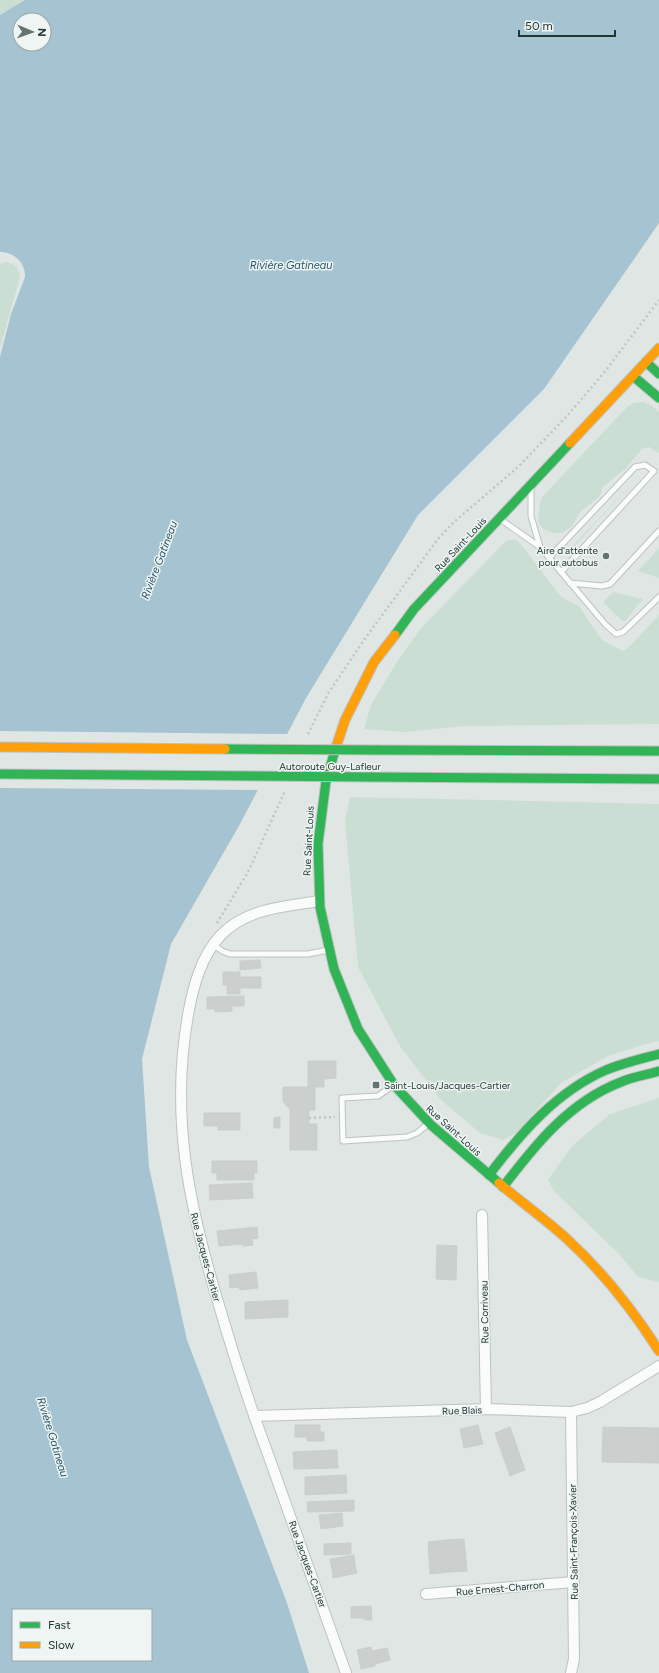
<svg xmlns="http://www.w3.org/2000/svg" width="659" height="1673" font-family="Figtree,sans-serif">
  <rect width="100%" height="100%" fill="#e0e6e4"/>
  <g fill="#cbded4">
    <path d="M 0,0 L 25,0 L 0,15 Z"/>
    <path d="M 7,262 C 16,265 18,268 20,277 L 0,348 L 0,264 Z"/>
    <path d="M 644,402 L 652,406 L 659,412 L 659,453 L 649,447 L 642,449 L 626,468 L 603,487 L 600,496 L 580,512 L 572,526 L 562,533 L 553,533 L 543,529 L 538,521 L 540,502 L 543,496 L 627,407 L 634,403 Z"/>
    <path d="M 633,482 L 573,548 L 572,548 L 572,547 Z"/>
    <path d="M 507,540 L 516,540 L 520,543 L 561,597 L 579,606 L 602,640 L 623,651 L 627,649 L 659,615 L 659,724 L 465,726 L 404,732 L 364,729 L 371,705 L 398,660 L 422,627 Z"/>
    <path d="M 659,548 L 659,578 L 638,571 Z"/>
    <path d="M 613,592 L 643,599 L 625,621 L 622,621 L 603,602 Z"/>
    <path d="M 350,797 L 659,804 L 659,1041 L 646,1044 L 608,1056 L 561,1083 L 515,1134 L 503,1140 L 480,1133 L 441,1100 L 400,1046 L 358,967 L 345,821 Z"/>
    <path d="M 659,1098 L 659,1282 L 638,1277 L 619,1254 L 554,1191 L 548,1180 L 572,1146 L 610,1114 Z"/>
  </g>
  <path fill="#a5c3d0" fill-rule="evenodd" d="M 25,0 L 659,0 L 659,223 L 544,389 L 418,515 L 306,698 L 240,824 L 171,944 L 142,1059 L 149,1167 L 187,1340 L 287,1603 L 309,1673 L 0,1673 L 0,357 L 11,314 L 25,277 C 26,263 14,252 0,252 L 0,15 ZM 20,20 L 44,20 L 44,44 L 20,44 ZM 13,1610 L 151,1610 L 151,1660 L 13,1660 Z"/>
  <path fill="#e0e6e4" d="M 0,731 L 289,734 L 260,790 L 0,788 Z"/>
  <g fill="#cbcfce" stroke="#c9cfcd">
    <path d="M 260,960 L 261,968 L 240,970 L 240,961 Z"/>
    <path d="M 223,972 L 240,972 L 240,977 L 261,977 L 261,988 L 240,988 L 240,994 L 227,994 L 227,985 L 223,985 Z"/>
    <path d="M 244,996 L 244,1006 L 232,1006 L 232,1011 L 215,1012 L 215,1009 L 207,1009 L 207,997 Z"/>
    <path d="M 308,1061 L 336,1061 L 336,1078 L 324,1079 L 324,1087 L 315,1087 L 315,1110 L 309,1110 L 309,1124 L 317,1124 L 317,1150 L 290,1150 L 290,1109 L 283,1102 L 283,1087 L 308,1087 Z"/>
    <path d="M 204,1113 L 240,1113 L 240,1130 L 218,1130 L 218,1126 L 204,1126 Z"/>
    <path d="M 280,1117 L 280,1128 L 274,1128 L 274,1118 Z"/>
    <path d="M 212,1161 L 257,1161 L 257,1173 L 254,1173 L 254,1180 L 217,1180 L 217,1173 L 212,1173 Z"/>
    <path d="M 252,1183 L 253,1198 L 210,1200 L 209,1185 Z"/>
    <path d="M 257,1227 L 258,1238 L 252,1239 L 253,1245 L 243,1246 L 243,1244 L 219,1246 L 217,1231 Z"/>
    <path d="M 437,1245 L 457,1246 L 456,1280 L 436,1279 Z"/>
    <path d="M 256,1272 L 258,1288 L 240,1290 L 239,1287 L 230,1288 L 229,1275 Z"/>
    <path d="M 288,1300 L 288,1317 L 245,1319 L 245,1302 Z"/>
    <path d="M 295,1425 L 320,1425 L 320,1432 L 324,1432 L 324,1441 L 307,1441 L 307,1437 L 295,1437 Z"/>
    <path d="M 478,1425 L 483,1444 L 464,1448 L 460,1429 Z"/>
    <path d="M 510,1427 L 525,1470 L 510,1476 L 495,1433 Z"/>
    <path d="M 603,1427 L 659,1428 L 659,1463 L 602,1462 Z"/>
    <path d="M 337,1450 L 338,1468 L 294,1469 L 293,1452 Z"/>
    <path d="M 346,1475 L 347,1493 L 305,1495 L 305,1477 Z"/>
    <path d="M 354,1500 L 354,1511 L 308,1512 L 307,1502 Z"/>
    <path d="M 342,1513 L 343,1526 L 321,1529 L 319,1515 Z"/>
    <path d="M 464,1539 L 467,1571 L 449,1572 L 446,1540 Z"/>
    <path d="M 446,1540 L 449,1572 L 430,1574 L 428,1542 Z"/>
    <path d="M 351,1543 L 351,1554 L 324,1555 L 324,1544 Z"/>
    <path d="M 354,1555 L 355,1565 L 332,1569 L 330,1559 Z"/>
    <path d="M 355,1565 L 357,1573 L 333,1578 L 332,1569 Z"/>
    <path d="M 371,1606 L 372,1620 L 364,1620 L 364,1618 L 351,1618 L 351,1607 Z"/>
    <path d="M 371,1647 L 372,1651 L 387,1648 L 390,1660 L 375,1664 L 375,1666 L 361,1669 L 357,1650 Z"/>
  </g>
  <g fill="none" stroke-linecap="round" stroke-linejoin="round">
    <defs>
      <g id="lane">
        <path d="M 531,489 L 531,516 L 540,547"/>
        <path d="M 500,519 L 540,547 L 605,624 L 616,634 L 623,632 L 659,597"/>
        <path d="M 549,558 L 635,467 L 645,465 L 654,471 L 561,572"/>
        <path d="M 570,583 L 602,586 L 610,584 L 659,531"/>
        <path d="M 213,944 L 222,951 L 230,954 L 308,954 L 328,950"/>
        <path d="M 394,1085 L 378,1096 L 342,1098 L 343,1141 L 407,1137 L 417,1133 L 428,1124"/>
      </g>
      <g id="street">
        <path d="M 319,901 C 284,907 247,908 221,935 C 201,956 193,987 188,1015 C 170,1116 189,1206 218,1302 C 233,1354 250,1406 269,1457 C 295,1529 321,1601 346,1673"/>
        <path d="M 482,1215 L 486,1409"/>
        <path d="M 254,1416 L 486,1409 L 571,1412 L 587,1408 L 600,1402 L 659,1366"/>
        <path d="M 426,1594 L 574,1582"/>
        <path d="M 571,1673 L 574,1659 L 571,1412"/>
      </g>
      <g id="fast">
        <path d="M 646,362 L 659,374"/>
        <path d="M 633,376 L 659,398"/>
        <path d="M 395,635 L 414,609 L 570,443"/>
        <path d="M 336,747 L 326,781 L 318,844 L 320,907 L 334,969 L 358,1029 L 394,1085 L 431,1125 L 499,1183"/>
        <path d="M 377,750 L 659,751"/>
        <path d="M 370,777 L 659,779"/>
        <path d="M 489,1175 C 521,1133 556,1092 606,1070 C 623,1063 641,1059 659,1054"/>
        <path d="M 503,1187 C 535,1145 569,1102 621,1082 C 633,1077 646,1075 659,1071"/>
      </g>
      <g id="slow">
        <path d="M 570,443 L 659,348"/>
        <path d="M 336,747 L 345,720 L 374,662 L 395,635"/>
        <path d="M 499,1183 C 521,1202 545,1219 566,1238 C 602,1271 633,1310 659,1351"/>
      </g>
    </defs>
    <use href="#lane" stroke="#bdc3c1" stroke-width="7"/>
    <use href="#street" stroke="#bdc3c1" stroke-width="12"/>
    <use href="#fast" stroke="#bdc3c1" stroke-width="11"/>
    <use href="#slow" stroke="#bdc3c1" stroke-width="11"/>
    <g stroke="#bfc6c4" stroke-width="2.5" stroke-dasharray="2 3" stroke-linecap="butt">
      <path d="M 308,734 L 329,692 L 364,640 L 438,539 L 453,523 L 518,467 L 567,416 L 603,374 L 659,300"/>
      <path d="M 217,923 L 248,872 L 285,791"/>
      <path d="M 309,1118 L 335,1117"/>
    </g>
    <use href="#lane" stroke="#fafbfb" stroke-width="5"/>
    <use href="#street" stroke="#fafbfb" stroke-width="10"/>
    <use href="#fast" stroke="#30b455" stroke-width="9"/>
    <use href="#slow" stroke="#ff9f0a" stroke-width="9"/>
    <defs>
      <g id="fast-bridge">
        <path d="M 225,749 L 377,750"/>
        <path d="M 0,774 L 370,777"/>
      </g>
      <path id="slow-bridge" d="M 0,747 L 225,749"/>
    </defs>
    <use href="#fast-bridge" stroke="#bbc3c1" stroke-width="11" stroke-linecap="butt"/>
    <use href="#slow-bridge" stroke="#bbc3c1" stroke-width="11" stroke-linecap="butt"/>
    <use href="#fast-bridge" stroke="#30b455" stroke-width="9"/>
    <use href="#slow-bridge" stroke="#ff9f0a" stroke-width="9"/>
  </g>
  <g fill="#647472" stroke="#eef5f3" stroke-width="1.5">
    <circle cx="606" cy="556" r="4"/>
    <rect x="372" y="1081" width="8" height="8" rx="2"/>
  </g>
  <g text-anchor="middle" stroke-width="3" stroke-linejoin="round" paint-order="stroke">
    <g font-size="10" fill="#223634" stroke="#eef5f3">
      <text transform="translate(460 544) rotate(-47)" y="4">Rue Saint-Louis</text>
      <text x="330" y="770">Autoroute Guy-Lafleur</text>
      <text transform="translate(308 841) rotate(-87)" y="4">Rue Saint-Louis</text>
      <text transform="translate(454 1130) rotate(42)" y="4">Rue Saint-Louis</text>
      <text transform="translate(206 1257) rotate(75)" y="4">Rue Jacques-Cartier</text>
      <text transform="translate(484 1312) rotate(-91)" y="4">Rue Corriveau</text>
      <text transform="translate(462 1410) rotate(-2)" y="4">Rue Blais</text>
      <text transform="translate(573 1542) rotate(-91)" y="4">Rue Saint-François-Xavier</text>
      <text transform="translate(308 1564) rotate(70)" y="4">Rue Jacques-Cartier</text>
      <text transform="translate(500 1588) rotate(-5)" y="4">Rue Ernest-Charron</text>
    </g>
    <g font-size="10" fill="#223634" stroke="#eef5f3" text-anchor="end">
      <text x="598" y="554">Aire d'attente<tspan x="598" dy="12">pour autobus</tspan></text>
      <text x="384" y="1089" text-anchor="start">Saint-Louis/Jacques-Cartier</text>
    </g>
    <g font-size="11" font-style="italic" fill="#24526a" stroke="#eef5f3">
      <text x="291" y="269">Rivière Gatineau</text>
      <text transform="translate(159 560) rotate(-69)" y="4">Rivière Gatineau</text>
      <text transform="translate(53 1437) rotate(73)" y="4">Rivière Gatineau</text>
    </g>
  </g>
  <rect x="12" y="1609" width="140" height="52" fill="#eef5f3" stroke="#9ca9a7"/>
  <rect x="20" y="1622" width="20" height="6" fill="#30b455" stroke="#9ca9a7"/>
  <text x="48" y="1629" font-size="12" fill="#223634">Fast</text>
  <rect x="20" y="1642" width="20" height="6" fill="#ff9f0a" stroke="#9ca9a7"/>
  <text x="48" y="1649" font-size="12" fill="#223634">Slow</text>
  <g transform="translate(32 32) rotate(92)"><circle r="19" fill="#eef5f3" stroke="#9ca9a7"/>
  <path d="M0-3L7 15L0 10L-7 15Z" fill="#647472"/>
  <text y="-6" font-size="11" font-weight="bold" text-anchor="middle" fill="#223634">N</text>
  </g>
  <path d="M519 30v6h96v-6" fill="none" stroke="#223634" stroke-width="2"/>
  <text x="525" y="30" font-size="12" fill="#223634" stroke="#eef5f3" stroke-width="3" paint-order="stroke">50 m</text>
</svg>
